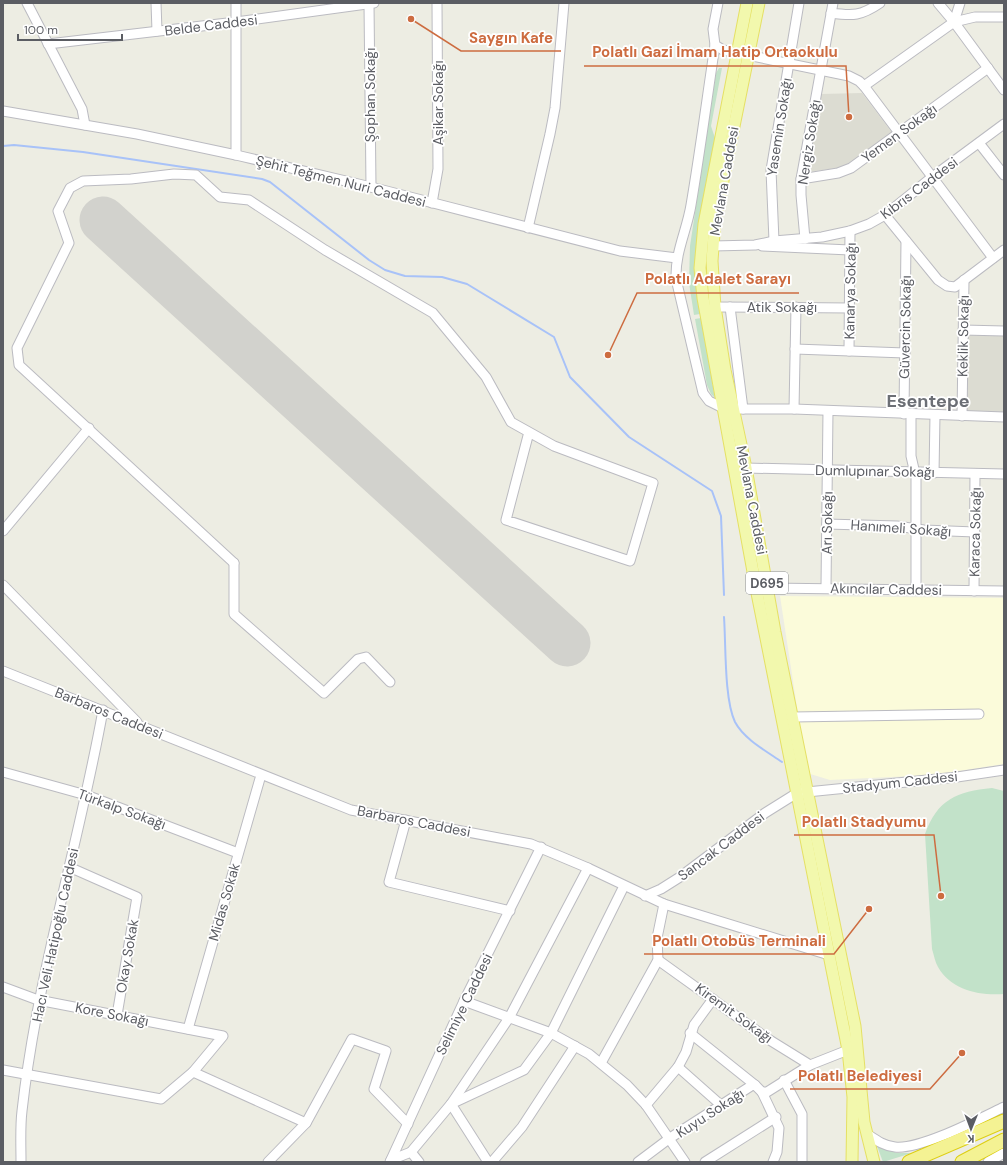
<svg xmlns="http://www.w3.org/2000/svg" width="1007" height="1165" font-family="'DM Sans',sans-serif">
  <rect width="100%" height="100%" fill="#edede3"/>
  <path fill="#fbfbda" d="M 780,596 L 1004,598 L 1004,764 L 932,775 L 830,780 L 807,773 Z"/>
  <g fill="#dcdcd2">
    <path d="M 862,93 L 893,134 L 844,167 L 808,172 L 821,94 Z"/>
    <path d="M 971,332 L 1004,334 L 1004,413 L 967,411 L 968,336 Z"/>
  </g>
  <g fill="#c2e2c9">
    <path d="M 719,68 L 722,68 L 711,126 L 715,138 C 703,200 689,250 700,314 L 694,315 L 689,283 L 690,246 L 716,73 Z"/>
    <path d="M 701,318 L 715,398 L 711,394 L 707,385 L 695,319 Z"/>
    <path d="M 992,788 L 1004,791 L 1004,994 C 979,996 951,990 938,967 C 935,962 934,955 932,949 L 925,834 C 937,800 957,791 992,788 Z"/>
    <path d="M 877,1146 L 897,1153 L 912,1153 L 883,1162 Z"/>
  </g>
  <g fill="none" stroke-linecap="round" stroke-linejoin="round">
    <g stroke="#a8c2f8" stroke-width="2">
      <path d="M 3,146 L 14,145 L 83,152 L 262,179 L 270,182 L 369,260 L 385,270 L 405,276 L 442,277 L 467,284 L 554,337 L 570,377 L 629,437 L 712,491 L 721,516 L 724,595"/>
      <path d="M 724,617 C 726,644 724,699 735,722 C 744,739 766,751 782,762"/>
    </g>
    <path stroke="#d2d2cd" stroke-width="47" d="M 103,220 L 567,643"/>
    <defs>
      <g id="minor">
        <path d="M 27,3 L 82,109 L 85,125"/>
        <path d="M 156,3 L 157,31"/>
        <path d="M 718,3 L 713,29 L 715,45 L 723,50 L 849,76 L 859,81 L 864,86 L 954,22 L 975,17 L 1004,17"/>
        <path d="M 938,3 L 954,22 L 1004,90"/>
        <path d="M 369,4 L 371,187"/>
        <path d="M 831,13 C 853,16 861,16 880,3"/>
        <path d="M 954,22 L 960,3"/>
        <path d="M 48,44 L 236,22 L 374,3"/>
        <path d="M 715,45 C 707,98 700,152 691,205 C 687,230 675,252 676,279 L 703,393 L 709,401 L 721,407"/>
        <path d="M 864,86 L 993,258"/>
        <path d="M 3,111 L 137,134 L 236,155 L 371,187 L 620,251 L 677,258"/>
        <path d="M 979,143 L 1004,175"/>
        <path d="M 236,155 L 236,3"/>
        <path d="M 801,179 L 838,173 L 851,168 L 988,68"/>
        <path d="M 432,203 L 438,169 L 437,3"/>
        <path d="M 885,215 L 938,280 L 947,286 L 955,287 L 1004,250"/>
        <path d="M 528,228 L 550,134 L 555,108 L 564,3"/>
        <path d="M 805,239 L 801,195 L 801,179 L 833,3"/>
        <path d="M 774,241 L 771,170 L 799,3"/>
        <path d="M 713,246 L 755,245 L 774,241 L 822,237 L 850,231 L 869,224 L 885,215 L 931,178 L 1004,124"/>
        <path d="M 762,246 L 850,250"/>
        <path d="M 715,307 L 850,308"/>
        <path d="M 730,307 L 743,409"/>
        <path d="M 963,330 L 1004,331"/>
        <path d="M 795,349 L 905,353"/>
        <path d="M 849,351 L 850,231"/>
        <path d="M 734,409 L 794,409 L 1004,417"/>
        <path d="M 794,409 L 796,307"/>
        <path d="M 904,414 L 906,241"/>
        <path d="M 911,414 L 911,456 L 916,478 L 916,589"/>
        <path d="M 962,416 L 964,280"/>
        <path d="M 746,468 L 1004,474"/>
        <path d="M 934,473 L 935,415"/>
        <path d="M 827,524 L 897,526 L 924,530 L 975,532"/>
        <path d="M 3,531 L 89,428"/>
        <path d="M 234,563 L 19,365 L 17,348 L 69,243 L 58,211 L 70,188 L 83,181 L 131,179 L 174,174 L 196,175 L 220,197 L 249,200 L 325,250 L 433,313 L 486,377 L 511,422 L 554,446 L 653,483 L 630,561 L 506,520 L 529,432"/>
        <path d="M 3,585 L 137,722"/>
        <path d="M 826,587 L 828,411"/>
        <path d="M 768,588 L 1004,591"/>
        <path d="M 974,591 L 975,474"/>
        <path d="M 234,607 L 234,563 L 234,614 L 324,693 L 358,659 L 366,657 L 390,682"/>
        <path d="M 3,671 L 351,810 L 531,844 L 588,868 L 664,904 L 829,955"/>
        <path d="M 793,717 L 979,714"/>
        <path d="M 3,772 L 86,795 L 238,853"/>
        <path d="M 406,820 L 389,882 L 510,911"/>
        <path d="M 69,867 L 137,897 L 117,1015"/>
        <path d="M 645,896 L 661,889 L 680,877 L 765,813 L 797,793 L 957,777 L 1004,770"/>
        <path d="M 658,960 L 768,1039 L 810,1065"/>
        <path d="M 3,987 L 38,1000 L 223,1036 L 193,1072"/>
        <path d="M 464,1001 L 551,1033 L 589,1054 L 627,1085 L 646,1105 L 685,1162"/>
        <path d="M 188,1029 L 261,775"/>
        <path d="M 690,1033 L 755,1085"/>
        <path d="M 601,1063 L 658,960 L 657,938 L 664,904"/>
        <path d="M 678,1067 L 722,1106"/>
        <path d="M 3,1070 L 161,1099 L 193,1072 L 306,1123"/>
        <path d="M 784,1080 L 802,1114 L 802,1162"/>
        <path d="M 762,1092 L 779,1128 L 777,1152 L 773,1162"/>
        <path d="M 646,1105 L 678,1067 L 686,1052 L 694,1025 L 713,999"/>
        <path d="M 867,1134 C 876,1140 884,1146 895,1147 C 920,1150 979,1119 1004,1107"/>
        <path d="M 411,1152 L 451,1104 L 524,1070 L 551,1033 L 624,886"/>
        <path d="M 391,1160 L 411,1152 L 419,1162"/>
        <path d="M 21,1162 C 21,1145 20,1127 22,1111 C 37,975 79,844 103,710"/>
        <path d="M 268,1162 L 306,1123 L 352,1039 L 386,1051 L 374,1089 L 408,1124"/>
        <path d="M 390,1162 L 464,1001 L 541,847"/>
        <path d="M 488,1162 L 451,1104 L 509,1018 L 588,868"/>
        <path d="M 492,1162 L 522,1127 L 575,1046"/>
        <path d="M 638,1162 L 670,1138 L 751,1086 L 755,1085 L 762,1092 L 767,1092 L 810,1065 L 848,1050"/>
        <path d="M 705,1162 L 776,1117"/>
        <path d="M 988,1162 L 1004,1153"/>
      </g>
      <g id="major">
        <path d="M 747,3 L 704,224 L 700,268 L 703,298 L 756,588 L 848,1050 L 853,1097 L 852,1162"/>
        <path d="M 759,3 L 715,220 L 712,261 L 715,307 L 725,370 L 746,468 L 775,632 L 855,1026 L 864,1122 L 874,1162"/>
      </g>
      <g id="highway">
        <path d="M 909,1162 L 1004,1121"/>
        <path d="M 962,1162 L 1004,1140"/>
      </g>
    </defs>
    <use href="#minor" stroke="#bbbbc1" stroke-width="11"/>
    <use href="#major" stroke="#e5e064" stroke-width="13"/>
    <use href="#highway" stroke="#ddce13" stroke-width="15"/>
    <use href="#minor" stroke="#fff" stroke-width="9"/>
    <use href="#major" stroke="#f2f8ad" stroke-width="11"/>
    <use href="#highway" stroke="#f4f293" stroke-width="13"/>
  </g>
  <g text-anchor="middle" stroke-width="3.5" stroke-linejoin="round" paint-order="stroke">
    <rect fill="#fff" stroke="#8c8e92" stroke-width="1" x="746" y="572" width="42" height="22" rx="3"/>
    <g font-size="13" font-weight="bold" fill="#5b5d63">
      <text x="767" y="588">D695</text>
    </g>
    <g font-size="14" fill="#5b5d63" stroke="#fff">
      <text transform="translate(211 25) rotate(-7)" y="5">Belde Caddesi</text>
      <text transform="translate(370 95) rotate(-90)" y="5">Şophan Sokağı</text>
      <text transform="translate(438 103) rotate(-90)" y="5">Aşikar Sokağı</text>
      <text transform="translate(779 127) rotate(-81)" y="5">Yasemin Sokağı</text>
      <text transform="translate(899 133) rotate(-36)" y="5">Yemen Sokağı</text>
      <text transform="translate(809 142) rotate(-81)" y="5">Nergiz Sokağı</text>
      <text transform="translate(341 181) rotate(14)" y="5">Şehit Teğmen Nuri Caddesi</text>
      <text transform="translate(724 181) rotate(-80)" y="5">Mevlana Caddesi</text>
      <text transform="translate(919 188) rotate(-37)" y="5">Kıbrıs Caddesi</text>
      <text transform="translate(850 291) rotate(-89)" y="5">Kanarya Sokağı</text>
      <text x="782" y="312">Atik Sokağı</text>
      <text transform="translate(905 327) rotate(-89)" y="5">Güvercin Sokağı</text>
      <text transform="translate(963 336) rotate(-89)" y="5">Keklik Sokağı</text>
      <text transform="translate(875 471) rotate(1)" y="5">Dumlupınar Sokağı</text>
      <text transform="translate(752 500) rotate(79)" y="5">Mevlana Caddesi</text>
      <text transform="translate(827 523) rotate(-89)" y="5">Arı Sokağı</text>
      <text transform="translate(901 528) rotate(4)" y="5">Hanımeli Sokağı</text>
      <text transform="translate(975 532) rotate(-89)" y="5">Karaca Sokağı</text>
      <text transform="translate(886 589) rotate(1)" y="5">Akıncılar Caddesi</text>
      <text transform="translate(109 713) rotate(22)" y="5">Barbaros Caddesi</text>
      <text transform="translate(900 782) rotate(-6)" y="5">Stadyum Caddesi</text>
      <text transform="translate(122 809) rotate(20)" y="5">Türkalp Sokağı</text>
      <text transform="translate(414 821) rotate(11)" y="5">Barbaros Caddesi</text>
      <text transform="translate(721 846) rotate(-37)" y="5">Sancak Caddesi</text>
      <text transform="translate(224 902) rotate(-74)" y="5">Midas Sokak</text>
      <text transform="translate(55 935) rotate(-78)" y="5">Hacı Veli Hatipoğlu Caddesi</text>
      <text transform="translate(127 956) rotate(-80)" y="5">Okay Sokak</text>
      <text transform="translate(464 1004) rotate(-64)" y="5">Selimiye Caddesi</text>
      <text transform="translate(734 1013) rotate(36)" y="5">Kiremit Sokağı</text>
      <text transform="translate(112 1014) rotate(11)" y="5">Kore Sokağı</text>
      <text transform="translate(710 1113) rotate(-33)" y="5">Kuyu Sokağı</text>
    </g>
    <g font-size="18" font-weight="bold" fill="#6c6f75" stroke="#fff">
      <text x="928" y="407">Esentepe</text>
    </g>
  </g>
  <path fill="none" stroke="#cd6c40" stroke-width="1.5" d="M411 19L461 51H561M849 117L846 66H584M608 355L637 293H799M941 896L934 835H794M869 909L834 954H644M962 1053L930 1089H790"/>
  <g fill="#cd6c40" stroke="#fff" stroke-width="1.5">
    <circle cx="411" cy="19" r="4"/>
    <circle cx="849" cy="117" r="4"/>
    <circle cx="608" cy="355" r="4"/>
    <circle cx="941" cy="896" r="4"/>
    <circle cx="869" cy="909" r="4"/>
    <circle cx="962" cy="1053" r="4"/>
  </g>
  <g font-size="15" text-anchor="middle" font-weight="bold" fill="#cd6c40" stroke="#fff" stroke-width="3.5" stroke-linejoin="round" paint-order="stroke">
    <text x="511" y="43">Saygın Kafe</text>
    <text x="715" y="57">Polatlı Gazi İmam Hatip Ortaokulu</text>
    <text x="718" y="284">Polatlı Adalet Sarayı</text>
    <text x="864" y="827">Polatlı Stadyumu</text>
    <text x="739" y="946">Polatlı Otobüs Terminali</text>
    <text x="860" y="1081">Polatlı Belediyesi</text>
  </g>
  <rect width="1007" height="1165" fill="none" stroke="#5b5d63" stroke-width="8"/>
  <g transform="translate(971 1129) rotate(181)" stroke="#ffffff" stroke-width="3" paint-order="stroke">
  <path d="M0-3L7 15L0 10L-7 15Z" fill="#5b5d63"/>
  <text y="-6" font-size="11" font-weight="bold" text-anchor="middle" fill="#5b5d63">K</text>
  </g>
  <path d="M18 34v6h104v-6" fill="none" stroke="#5b5d63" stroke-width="2"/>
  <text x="24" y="34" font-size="12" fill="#5b5d63" stroke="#ffffff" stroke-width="3" paint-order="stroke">100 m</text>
</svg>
